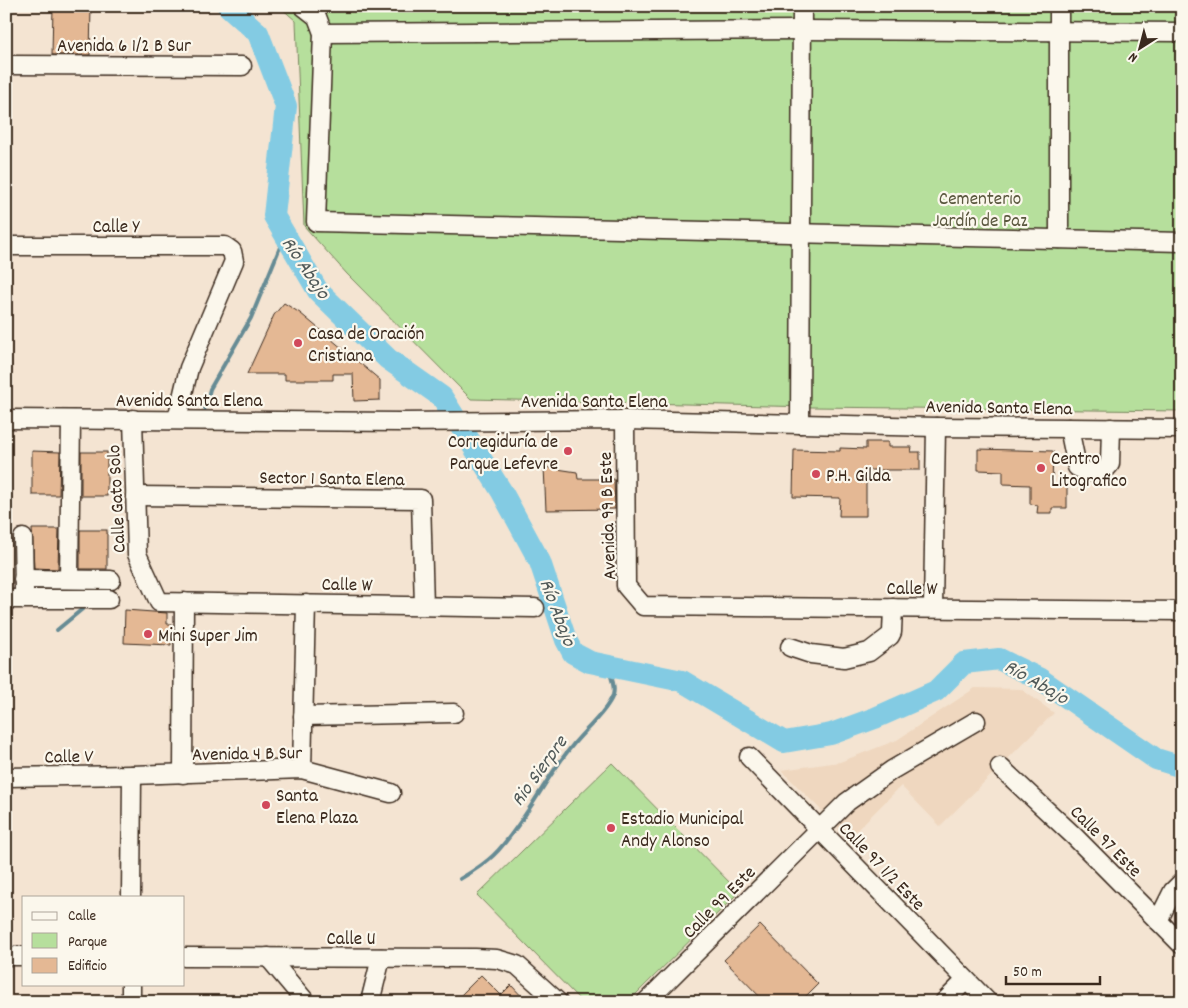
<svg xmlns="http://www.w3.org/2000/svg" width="1188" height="1008" font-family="Dekko,sans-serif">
  <rect width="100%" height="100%" fill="#f4e4d2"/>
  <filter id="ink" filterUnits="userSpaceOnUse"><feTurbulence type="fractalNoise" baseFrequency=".02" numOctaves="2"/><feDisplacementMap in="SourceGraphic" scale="10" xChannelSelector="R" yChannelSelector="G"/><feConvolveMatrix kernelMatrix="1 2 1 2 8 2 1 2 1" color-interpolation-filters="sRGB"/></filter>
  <g filter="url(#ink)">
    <path fill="#efd7bf" d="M 975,688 L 1021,689 L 1054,713 L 940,826 L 901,786 L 849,838 L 781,770 L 840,762 L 897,740 Z"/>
    <g fill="#b6df9c" stroke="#78845d">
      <path d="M 279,6 L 1182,6 L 1182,411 L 812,407 L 471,399 L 347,274 L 304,226 L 296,21 Z"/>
      <path d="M 612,763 L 739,892 L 628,1002 L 582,1002 L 477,895 Z"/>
    </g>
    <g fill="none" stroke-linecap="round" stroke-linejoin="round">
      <g stroke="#668b94" stroke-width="4">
        <path d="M 205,408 L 210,389 L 251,318 L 285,235"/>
        <path d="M 57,630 L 86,606"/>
        <path d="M 460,879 C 475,870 491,860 502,846 C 529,815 546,777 572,746 C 583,732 607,711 613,695 C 616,686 610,674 607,665"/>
        <path d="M 361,1002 L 369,973"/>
      </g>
      <path stroke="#83cbe3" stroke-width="22" d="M 228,6 L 258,33 L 286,106 L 274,216 L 318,291 L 388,359 L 442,397 L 502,492 L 540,562 L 566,640 L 573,653 L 590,662 L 682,681 L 784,742 L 831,734 L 875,718 L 936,691 L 964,663 L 999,659 L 1040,679 L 1156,759 L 1182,767"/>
    </g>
    <g fill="#e4b894" stroke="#3b2a1e">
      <path d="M 53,6 L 91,6 L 90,55 L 52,55 Z"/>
      <path d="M 284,303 L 300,313 L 380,380 L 380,400 L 354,401 L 353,374 L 333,374 L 333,380 L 285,380 L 285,374 L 247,374 L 274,315 Z"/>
      <path d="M 866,442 L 888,442 L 888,447 L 912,447 L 911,452 L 920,452 L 920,470 L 866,470 L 866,516 L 839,516 L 840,498 L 793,497 L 794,450 L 840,451 L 840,448 L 866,449 Z"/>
      <path d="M 978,449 L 1053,451 L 1052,486 L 1067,486 L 1067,508 L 1052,508 L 1052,513 L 1037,513 L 1038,505 L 1030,504 L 1030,485 L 1003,484 L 1003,471 L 978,470 Z"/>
      <path d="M 32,451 L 60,452 L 59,495 L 32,495 Z"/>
      <rect x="81" y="452" width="26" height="44"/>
      <path d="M 544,467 L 577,472 L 578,479 L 614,479 L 615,509 L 546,510 Z"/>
      <path d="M 32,529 L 59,529 L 58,569 L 34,568 Z"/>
      <rect x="80" y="530" width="27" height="39"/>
      <path d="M 125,610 L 167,613 L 167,624 L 172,624 L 171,645 L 124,643 Z"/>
      <path d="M 760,925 L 818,984 L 800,1002 L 765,1002 L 724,960 Z"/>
      <path d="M 481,975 L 501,995 L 511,985 L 527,1002 L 454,1002 Z"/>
    </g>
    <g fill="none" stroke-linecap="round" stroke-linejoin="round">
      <defs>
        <g id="minor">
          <path d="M 303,6 L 317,17 L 323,33 L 316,222 L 1182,242"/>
          <path d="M 323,33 L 802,30 L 1182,32"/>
          <path d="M 6,65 L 242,66"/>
          <path d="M 1059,239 L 1059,6"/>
          <path d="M 6,246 L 225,246 L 232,251 L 234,261 L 189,368 L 177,419"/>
          <path d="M 6,419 L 400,422 L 625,420 L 936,427 L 1182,429"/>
          <path d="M 133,419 L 137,554 L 159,602 L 535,608"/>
          <path d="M 625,420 L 626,586 L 643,606 L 1182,611"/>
          <path d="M 800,424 L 802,6"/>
          <path d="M 1069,428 L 1077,467 L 1088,472 L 1103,472 L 1110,464 L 1111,428"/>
          <path d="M 135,496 L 421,499 L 424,606"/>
          <path d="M 23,538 L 24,591"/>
          <path d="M 23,579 L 111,580"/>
          <path d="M 69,579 L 71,420"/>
          <path d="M 6,599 L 109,599"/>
          <path d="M 933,608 L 936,427"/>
          <path d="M 790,647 L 811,654 L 844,658 L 869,652 L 890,636 L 892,632 L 893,608"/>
          <path d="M 303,716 L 454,713"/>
          <path d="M 749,757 L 988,1002"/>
          <path d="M 1000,767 L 1074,836 L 1182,945"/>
          <path d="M 302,769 L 306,604"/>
          <path d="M 183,774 L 184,602"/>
          <path d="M 6,777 L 132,775 L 302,769 L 391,793"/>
          <path d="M 131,897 L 132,775"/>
          <path d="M 1158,921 L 1173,891 L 1182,882"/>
          <path d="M 6,956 L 24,956"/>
          <path d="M 184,957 L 475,958 L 497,959 L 517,965 L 558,1002"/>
          <path d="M 268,957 L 306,1002"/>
          <path d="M 131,984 L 131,1002"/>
          <path d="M 370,1002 L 381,958"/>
          <path d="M 646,1002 L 847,802 L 892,770 L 976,721"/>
          <path d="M 944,1002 L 966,980"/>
        </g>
      </defs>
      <use href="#minor" stroke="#3b2a1e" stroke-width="21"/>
      <use href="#minor" stroke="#fbf7ec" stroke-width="18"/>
    </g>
  </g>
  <g fill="#d1495b" stroke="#fbf7ec" stroke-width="2">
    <circle cx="298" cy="343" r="5"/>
    <circle cx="568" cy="451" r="5"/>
    <circle cx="1041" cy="468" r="5"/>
    <circle cx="816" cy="474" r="5"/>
    <circle cx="148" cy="634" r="5"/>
    <circle cx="266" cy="805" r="5"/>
    <circle cx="611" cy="828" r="5"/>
  </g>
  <g text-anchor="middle" stroke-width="4.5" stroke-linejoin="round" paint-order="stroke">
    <g font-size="19" fill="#3b2a1e" stroke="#fbf7ec">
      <text x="124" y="51">Avenida 6 1/2 B Sur</text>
      <text x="116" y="232">Calle Y</text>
      <text x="189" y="406">Avenida Santa Elena</text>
      <text x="594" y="407">Avenida Santa Elena</text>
      <text transform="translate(999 406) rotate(1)" y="7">Avenida Santa Elena</text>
      <text transform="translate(332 477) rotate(1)" y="7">Sector 1 Santa Elena</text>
      <text transform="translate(115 499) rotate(-93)" y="7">Calle Gato Solo</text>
      <text transform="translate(606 516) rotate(-92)" y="7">Avenida 99 B Este</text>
      <text transform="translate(347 583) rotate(1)" y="7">Calle W</text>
      <text x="912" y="594">Calle W</text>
      <text transform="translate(247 752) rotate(-1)" y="7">Avenida 4 B Sur</text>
      <text transform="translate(69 755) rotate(-1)" y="7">Calle V</text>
      <text transform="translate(1107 840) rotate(45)" y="7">Calle 97 Este</text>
      <text transform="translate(883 865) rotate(46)" y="7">Calle 97 1/2 Este</text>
      <text transform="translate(718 901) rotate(-45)" y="7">Calle 99 Este</text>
      <text x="351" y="944">Calle U</text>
    </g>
    <g font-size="19" fill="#5a573e" stroke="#fbf7ec">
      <text x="980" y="204">Cementerio<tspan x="980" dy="22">Jardín de Paz</tspan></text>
    </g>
    <g font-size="19" fill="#3b2a1e" stroke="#fbf7ec" text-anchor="start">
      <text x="308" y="339">Casa de Oración<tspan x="308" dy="22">Cristiana</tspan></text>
      <text x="558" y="447" text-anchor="end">Corregiduría de<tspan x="558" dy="22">Parque Lefevre</tspan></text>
      <text x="1051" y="464">Centro<tspan x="1051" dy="22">Litografico</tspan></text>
      <text x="826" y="481">P.H. Gilda</text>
      <text x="158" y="641">Mini Super Jim</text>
      <text x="276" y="801">Santa<tspan x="276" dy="22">Elena Plaza</tspan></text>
      <text x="621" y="824">Estadio Municipal<tspan x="621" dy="22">Andy Alonso</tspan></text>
    </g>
    <g font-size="20" font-style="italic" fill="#515a59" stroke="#fbf7ec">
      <text transform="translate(307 267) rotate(56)" y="7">Río Abajo</text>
      <text transform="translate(559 612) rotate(69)" y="7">Río Abajo</text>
      <text transform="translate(1037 681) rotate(30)" y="7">Río Abajo</text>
      <text transform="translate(538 770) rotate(-54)" y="7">Rio Sierpre</text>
    </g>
  </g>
  <rect width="1188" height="1008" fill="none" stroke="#fbf7ec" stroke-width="25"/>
  <rect x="12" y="12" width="1163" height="983" fill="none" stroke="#3b2a1e" stroke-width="2" filter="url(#ink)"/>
  <rect x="22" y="896" width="162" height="90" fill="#fbf7ec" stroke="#aea59a"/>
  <rect x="32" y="912" width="25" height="8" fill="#fbf7ec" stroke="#aea59a"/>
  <text x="68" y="920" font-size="15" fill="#3b2a1e">Calle</text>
  <rect x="32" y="933" width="25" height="15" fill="#b6df9c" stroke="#aea59a"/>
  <text x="68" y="946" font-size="15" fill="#3b2a1e">Parque</text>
  <rect x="32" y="958" width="25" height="15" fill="#e4b894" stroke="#aea59a"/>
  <text x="68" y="970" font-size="15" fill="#3b2a1e">Edificio</text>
  <g transform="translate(1140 48) rotate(216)" stroke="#fbf7ec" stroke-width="4" paint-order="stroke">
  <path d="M0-4L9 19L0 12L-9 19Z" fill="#3b2a1e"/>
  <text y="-8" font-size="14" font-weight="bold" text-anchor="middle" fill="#3b2a1e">N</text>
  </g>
  <path d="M1006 976v8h94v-8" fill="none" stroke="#3b2a1e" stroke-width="2.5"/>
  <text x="1013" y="976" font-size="15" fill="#3b2a1e" stroke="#fbf7ec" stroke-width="4" paint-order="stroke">50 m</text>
</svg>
